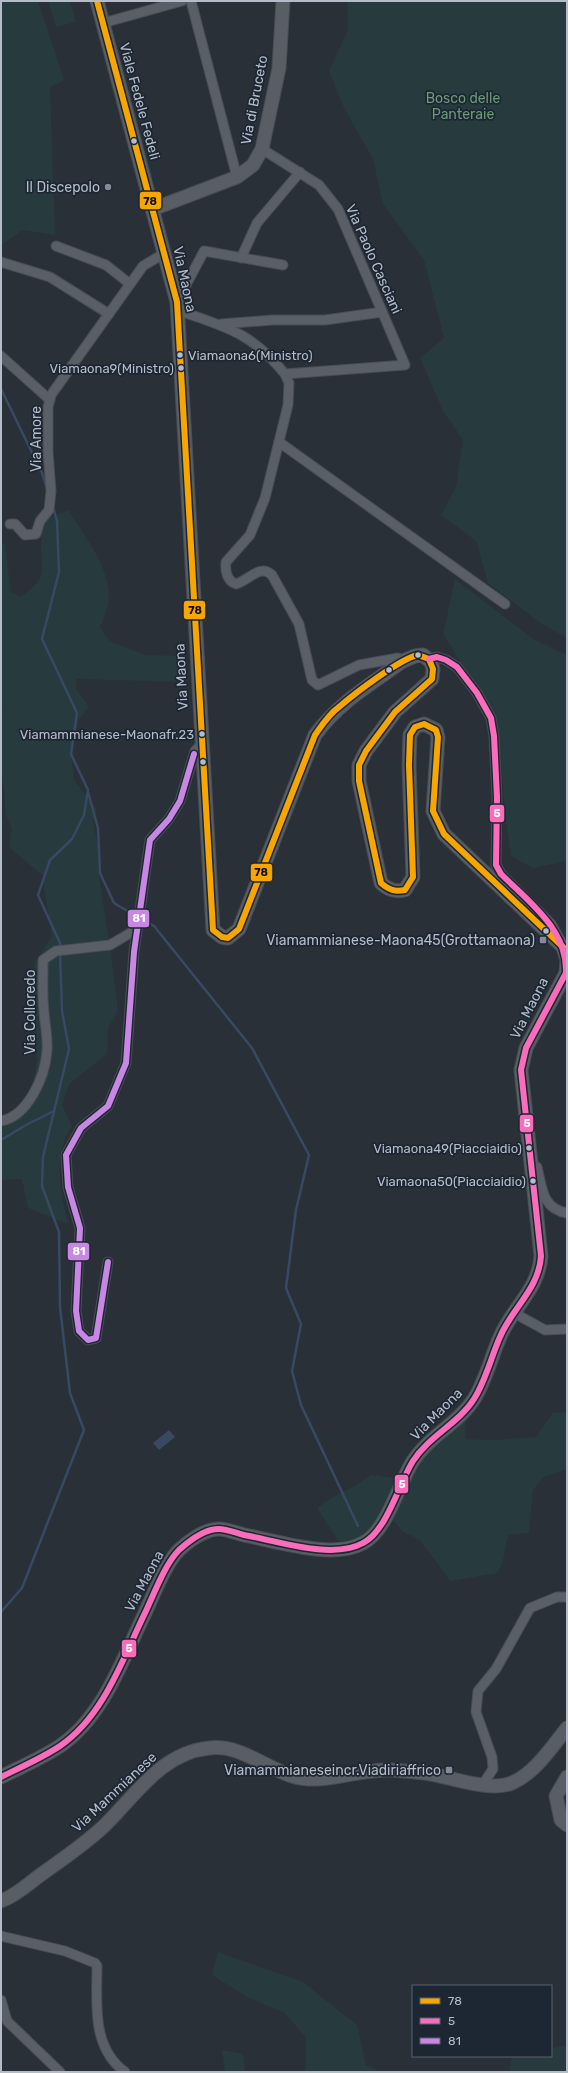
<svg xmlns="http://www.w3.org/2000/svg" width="568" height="2073" font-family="Rubik,sans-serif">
  <rect width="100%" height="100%" fill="#2a3038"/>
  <g fill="#273a3e">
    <path d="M 1,1 L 38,1 L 64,80 L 50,87 L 55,235 L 23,230 L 1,245 Z"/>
    <path d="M 48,1 L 70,1 L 76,22 L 56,27 Z"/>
    <path d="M 347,1 L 567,1 L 567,638 L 539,622 L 488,583 L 476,541 L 441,515 L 456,487 L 463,440 L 443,411 L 420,358 L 444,338 L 424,260 L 383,204 L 373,159 L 344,108 L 329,71 L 348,30 Z"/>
    <path d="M 68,510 C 83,533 115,574 108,604 C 107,612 103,619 100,627 L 109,641 L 145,655 L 187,656 L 187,682 L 76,679 L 76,689 L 89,707 L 78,721 L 72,758 L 74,780 L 97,810 L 93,821 L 98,848 L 100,884 L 111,953 L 118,1011 L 108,1028 L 107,1054 L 69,1084 L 62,1105 L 72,1126 C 52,1155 61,1193 68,1224 L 28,1208 L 22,1179 L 1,1180 L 1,1117 L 16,1110 L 31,1093 L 37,1061 L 34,964 L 52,936 L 42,875 L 9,847 L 12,829 L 5,813 L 5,795 L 1,772 L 1,710 L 3,705 L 1,704 L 1,545 L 5,543 L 11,592 L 21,597 C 53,573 39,571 41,538 C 41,533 44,526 46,520 Z"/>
    <path d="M 455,579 L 533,639 L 567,655 L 567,861 L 533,868 L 511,856 L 506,821 L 497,720 L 443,634 Z"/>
    <path d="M 567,1412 L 567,1469 L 544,1477 L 533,1490 L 529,1533 L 509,1535 C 502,1551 507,1559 497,1573 L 450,1581 L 420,1540 L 402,1531 L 393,1520 L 375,1523 L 357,1539 L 339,1542 L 317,1508 C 334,1495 354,1488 371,1475 L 395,1478 L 401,1470 L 465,1420 L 466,1439 L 494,1440 L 536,1437 L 553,1413 Z"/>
    <path d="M 218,1952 L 303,1982 L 357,2025 L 366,2065 L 379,2072 L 306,2072 L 306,2038 L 285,2013 L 249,1998 L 212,1975 Z"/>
    <path d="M 567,2045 L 567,2072 L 509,2072 L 512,2056 L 551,2056 L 551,2048 Z"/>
    <path d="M 222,2050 L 243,2054 L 245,2072 L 225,2072 Z"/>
  </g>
  <path fill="#384963" d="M 169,1430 L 175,1437 L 159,1450 L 153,1443 Z"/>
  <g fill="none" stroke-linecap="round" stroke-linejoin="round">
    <g stroke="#384963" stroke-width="2.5">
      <path d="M 1,389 L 42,473 L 47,489"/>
      <path d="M 53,507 L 57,521 L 59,572 L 42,639 L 77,713 L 71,754 L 88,790 L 84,815 L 72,839 L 50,860 L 38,895 L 60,943 L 60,948"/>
      <path d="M 88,792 L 98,828 L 100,873 L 114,903 L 136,916"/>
      <path d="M 141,918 L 154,926 L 252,1048 L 309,1155 L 296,1210 L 286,1288 L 301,1324 L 292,1371 L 301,1405 L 358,1526"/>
      <path d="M 1,1140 L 26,1125 L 54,1111"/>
      <path d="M 1,1612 L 22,1588 L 84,1430 L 70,1393 L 60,1307 L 59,1232 L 42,1186 L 43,1157 L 69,1049 L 62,1011 L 60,953"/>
    </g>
    <defs>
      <g id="street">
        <path d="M 191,1 L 237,177"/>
        <path d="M 103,23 L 182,1"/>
        <path d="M 56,246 L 106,265 L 130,284"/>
        <path d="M 241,258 L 257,223 L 300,172"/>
        <path d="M 1,262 L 50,277 L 109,314"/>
        <path d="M 177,302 L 204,251 L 283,265"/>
        <path d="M 177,310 C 226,327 251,332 285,374 L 405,365 L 338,209 L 319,185 L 262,149"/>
        <path d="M 221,324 L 272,320 L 325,320 L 382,312"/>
        <path d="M 1,356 L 50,400"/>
        <path d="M 285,374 L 289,383 L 288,405 L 265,498 L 250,535 L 226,562 C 225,571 227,581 236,584 C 248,581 260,563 272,575 L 299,624 L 312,680 L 318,685 L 359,665 L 398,658 L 403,661"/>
        <path d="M 279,442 L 505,604"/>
        <path d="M 10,524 L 15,524 L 25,535 L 36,534 L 40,521 L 49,510 L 51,491 L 48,452 L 48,407 L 51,395 L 143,266 L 163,254"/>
        <path d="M 429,659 L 437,657 L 446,660 L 457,667 L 477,693 L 491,718 L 494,736 L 497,797 L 496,865 L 501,874 L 551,924 L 560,940"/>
        <path d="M 1,1121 C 28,1116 45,1077 47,1051 C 48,1039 45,1024 44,1012 C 42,994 43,977 43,960 L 56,951 L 110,945 L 137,929"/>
        <path d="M 537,1167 C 542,1187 542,1209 567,1213"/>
        <path d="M 108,1262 L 96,1338 L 88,1340 L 79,1331 L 76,1311 L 80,1228 L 68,1187 L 66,1155 L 81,1128 L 108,1106 L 126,1063 L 134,952 L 150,840 L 169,819 L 180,801 L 195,751 L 201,745"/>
        <path d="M 514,1313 L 545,1330 L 567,1329"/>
        <path d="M 483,1784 L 493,1769 L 492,1757 L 476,1712 L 478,1691 L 496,1669 L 530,1608 L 557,1597 L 567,1597"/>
        <path d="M 1,1936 L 65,1951 L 95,1963 L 97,1966 C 97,2003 91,2047 125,2072"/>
        <path d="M 1,2000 L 7,2021 L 60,2072"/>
      </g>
      <g id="secondary">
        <path d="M 153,209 L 237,177 L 253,165 L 262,149 L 279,68 L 283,1"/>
        <path d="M 1,1777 C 21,1767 42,1758 60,1746 C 104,1716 123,1658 145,1613 C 154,1594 165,1564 179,1550 C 190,1540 204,1529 219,1529 C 227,1529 236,1533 244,1535 C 277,1541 333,1560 363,1543 C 387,1531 399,1483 413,1461 C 429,1436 459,1423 474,1399 C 486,1380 491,1357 500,1337 C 512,1308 539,1289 541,1256 L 521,1070 L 526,1048 L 566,973 L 567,960 L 563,947 L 444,834 L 433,811 L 438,737 L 436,730 L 424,724 L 415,727 L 410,735 L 409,765 L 413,877 L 405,890 C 395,892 389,890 381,883 L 359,781 L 359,765 L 366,751 L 395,712 L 432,679 L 433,669 L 431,662 L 423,655 L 415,656 L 403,661 C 371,684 338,703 315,735 L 239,929 L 228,938 L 222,937 L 213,930 L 177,302 L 97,1"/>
        <path d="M 567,1777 L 556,1796 L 561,1820 L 567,1825"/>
        <path d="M 1,1901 C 15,1896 27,1885 39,1876 C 61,1860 84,1845 104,1826 C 136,1795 161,1753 209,1748 C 239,1744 264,1767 292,1776 C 324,1786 359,1768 392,1770 C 405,1771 418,1772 431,1774 C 453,1778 491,1792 512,1783 C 535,1773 551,1748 567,1728"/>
      </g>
    </defs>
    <use href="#street" stroke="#484c53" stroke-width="11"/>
    <use href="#secondary" stroke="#484c53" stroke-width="15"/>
    <use href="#street" stroke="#5a5e66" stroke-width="9"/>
    <use href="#secondary" stroke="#595d64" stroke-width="13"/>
    <defs>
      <path id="bus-1" d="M 97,1 L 177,302 L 213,930 L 222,937 L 228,938 L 239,929 L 315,735 C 322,725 329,714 339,707 C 354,694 401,658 418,655 L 429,659 L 433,669 L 432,679 L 395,712 L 366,751 L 359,765 L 359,781 L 381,883 C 389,890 395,892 405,890 L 413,877 L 409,765 L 410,735 L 415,727 L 424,724 L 436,730 L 438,737 L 433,811 L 444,834 L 563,947"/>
      <path id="bus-2" d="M 1,1777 C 21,1767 42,1758 60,1746 C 104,1716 123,1658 145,1613 C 154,1594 165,1564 179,1550 C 190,1540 204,1529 219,1529 C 227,1529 236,1533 244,1535 C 277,1541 333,1560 363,1543 C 387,1531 399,1483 413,1461 C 429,1436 459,1423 474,1399 C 486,1380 491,1357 500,1337 C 512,1308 539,1289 541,1256 L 521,1070 L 526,1048 L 566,973 C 568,930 529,902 501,874 L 496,865 L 497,797 L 494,736 L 491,718 L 477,693 L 457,667 L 446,660 L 437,657 L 429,659"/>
      <path id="bus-3" d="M 108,1262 L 96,1338 L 88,1340 L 79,1331 L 76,1311 L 80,1228 L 68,1187 L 66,1155 L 81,1128 L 108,1106 L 126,1063 L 134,952 L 150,840 L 169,819 L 180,801 L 194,754"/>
    </defs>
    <use href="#bus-1" stroke="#1d2633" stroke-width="9"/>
    <use href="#bus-2" stroke="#1d2633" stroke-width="9"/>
    <use href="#bus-3" stroke="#1d2633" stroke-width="9"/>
    <use href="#bus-1" stroke="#f7a600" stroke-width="6"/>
    <use href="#bus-2" stroke="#fb6dba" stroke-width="6"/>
    <use href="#bus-3" stroke="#c787e3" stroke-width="6"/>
  </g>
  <g fill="#b4bcc9" stroke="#1d2633" stroke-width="1.5">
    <circle cx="134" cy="141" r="3.5"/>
    <circle cx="180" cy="355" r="3.5"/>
    <circle cx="181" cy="368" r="3.5"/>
    <circle cx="418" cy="655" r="3.5"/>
    <circle cx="389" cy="670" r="3.5"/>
    <circle cx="202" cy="734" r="3.5"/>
    <circle cx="203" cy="762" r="3.5"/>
    <circle cx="546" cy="931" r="3.5"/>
    <circle cx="529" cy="1148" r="3.5"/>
    <circle cx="533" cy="1181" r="3.5"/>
  </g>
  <g fill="#848b96" stroke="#1d2633" stroke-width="1.5">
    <circle cx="108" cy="187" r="4"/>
    <rect x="539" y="936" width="8" height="8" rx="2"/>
    <rect x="445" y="1766" width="8" height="8" rx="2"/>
  </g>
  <g text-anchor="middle" stroke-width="3.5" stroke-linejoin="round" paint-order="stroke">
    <g font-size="13" fill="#b4bcc9" stroke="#1d2633" text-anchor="end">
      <text x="188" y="360" text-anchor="start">Viamaona6(Ministro)</text>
      <text x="174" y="373">Viamaona9(Ministro)</text>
      <text x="194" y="739">Viamammianese-Maonafr.23</text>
      <text x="522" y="1153">Viamaona49(Piacciaidio)</text>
      <text x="526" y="1186">Viamaona50(Piacciaidio)</text>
    </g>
    <g font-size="14" fill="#6b9a76" stroke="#1d2633">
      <text x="463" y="103">Bosco delle<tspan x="463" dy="16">Panteraie</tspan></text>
    </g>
    <g font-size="14" fill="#b4bcc9" stroke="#1d2633">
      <text transform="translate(254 100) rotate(-79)" y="5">Via di Bruceto</text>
      <text transform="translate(140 101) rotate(75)" y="5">Viale Fedele Fedeli</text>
      <text transform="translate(374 259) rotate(66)" y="5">Via Paolo Casciani</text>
      <text transform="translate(185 279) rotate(78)" y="5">Via Maona</text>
      <text transform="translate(36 439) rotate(-90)" y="5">Via Amore</text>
      <text transform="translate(181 677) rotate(-93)" y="5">Via Maona</text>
      <text transform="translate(529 1008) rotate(-63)" y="5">Via Maona</text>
      <text transform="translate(30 1012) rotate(-90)" y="5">Via Colloredo</text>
      <text transform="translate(436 1414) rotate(-45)" y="5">Via Maona</text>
      <text transform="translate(144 1581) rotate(-62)" y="5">Via Maona</text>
      <text transform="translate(114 1792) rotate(-43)" y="5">Via Mammianese</text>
    </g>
    <g font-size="14" fill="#b4bcc9" stroke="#1d2633" text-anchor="end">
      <text x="100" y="192">Il Discepolo</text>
      <text x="535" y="945">Viamammianese-Maona45(Grottamaona)</text>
      <text x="441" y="1775">Viamammianeseincr.Viadiriaffrico</text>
    </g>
  </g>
  <g stroke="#1d2633" stroke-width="1.5">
    <rect x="139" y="191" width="23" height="19" rx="4" fill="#f7a600"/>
    <rect x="183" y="600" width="23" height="20" rx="4" fill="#f7a600"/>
    <rect x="489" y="804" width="16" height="19" rx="4" fill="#fb6dba"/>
    <rect x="250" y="863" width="23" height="19" rx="4" fill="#f7a600"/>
    <rect x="127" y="909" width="23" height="19" rx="4" fill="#c787e3"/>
    <rect x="519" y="1114" width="15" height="19" rx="4" fill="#fb6dba"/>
    <rect x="67" y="1242" width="23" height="19" rx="4" fill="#c787e3"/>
    <rect x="394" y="1474" width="15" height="20" rx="4" fill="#fb6dba"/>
    <rect x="121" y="1639" width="16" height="19" rx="4" fill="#fb6dba"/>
  </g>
  <g font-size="11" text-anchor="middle" font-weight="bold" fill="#fff">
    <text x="497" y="817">5</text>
    <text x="139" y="922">81</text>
    <text x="527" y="1127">5</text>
    <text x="79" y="1255">81</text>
    <text x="402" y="1488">5</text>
    <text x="129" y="1652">5</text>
  </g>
  <g font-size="11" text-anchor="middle" font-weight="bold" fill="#111">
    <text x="150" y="205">78</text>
    <text x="195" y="614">78</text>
    <text x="261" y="876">78</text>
  </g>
  <rect width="568" height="2073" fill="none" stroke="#b4bcc9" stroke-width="4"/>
  <rect x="412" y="1985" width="140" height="72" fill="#1d2633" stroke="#59626f"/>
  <rect x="420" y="1998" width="20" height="6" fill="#f7a600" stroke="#59626f"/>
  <text x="448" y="2005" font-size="12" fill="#b4bcc9">78</text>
  <rect x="420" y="2018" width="20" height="6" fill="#fb6dba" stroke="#59626f"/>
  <text x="448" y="2025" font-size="12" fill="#b4bcc9">5</text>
  <rect x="420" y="2038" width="20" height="6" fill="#c787e3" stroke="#59626f"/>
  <text x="448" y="2045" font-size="12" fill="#b4bcc9">81</text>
</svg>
